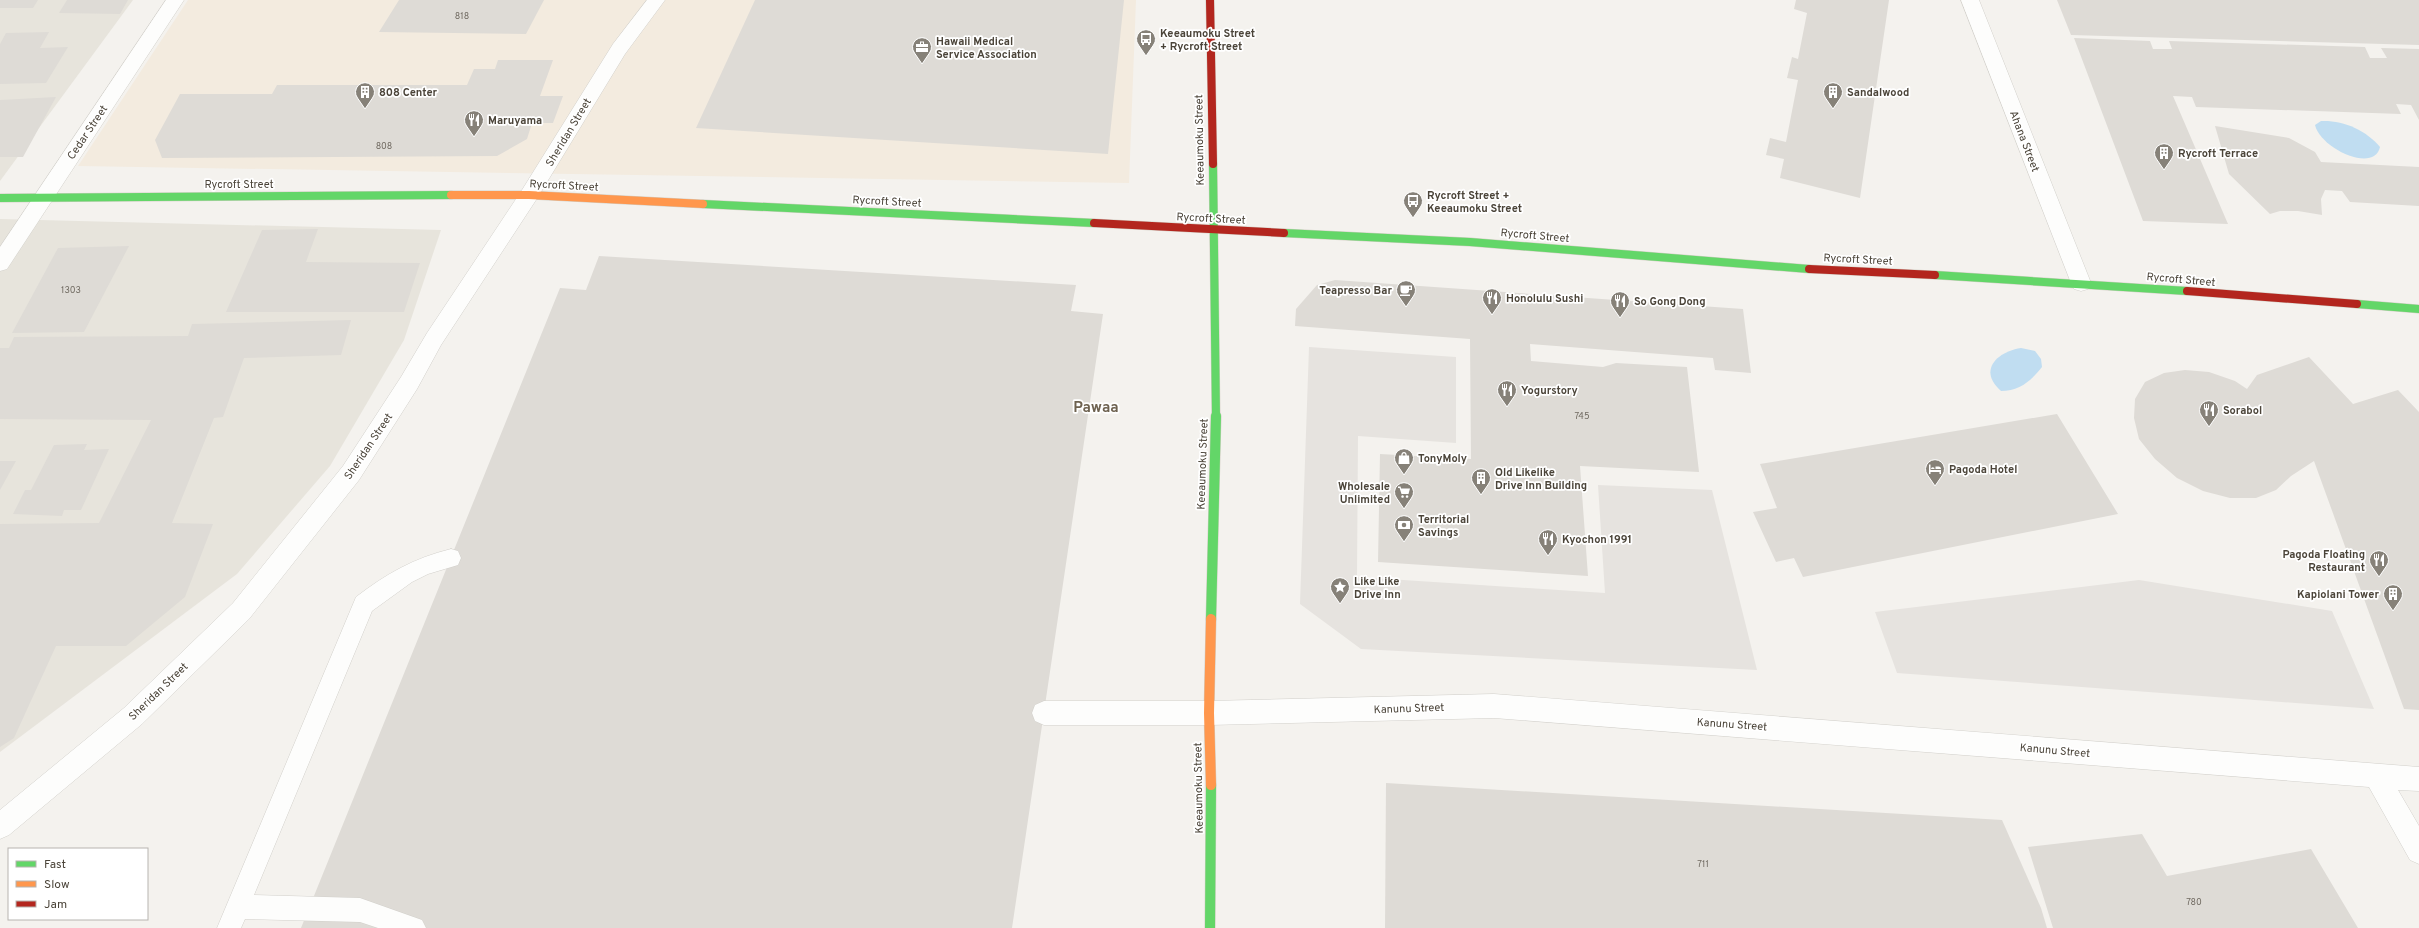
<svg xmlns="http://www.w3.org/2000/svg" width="2419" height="928" font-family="Overpass,sans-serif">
  <rect width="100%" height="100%" fill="#f4f2ee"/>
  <g fill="#e7e4dc">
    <path d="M 0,0 L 133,0 L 0,181 Z"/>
    <path d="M 0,219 L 441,230 L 404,340 L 330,466 L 237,574 L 0,752 Z"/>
  </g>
  <path fill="#f3ebdf" d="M 188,0 L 1136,0 L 1129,183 L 78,166 Z"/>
  <g fill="#e6e3df">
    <path d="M 1309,347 L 1456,357 L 1456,443 L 1358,436 L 1357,577 L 1605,593 L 1598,485 L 1712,490 L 1757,670 L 1361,649 L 1300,604 Z"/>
    <path d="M 2139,580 L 2332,611 L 2374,709 L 1897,673 L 1875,612 Z"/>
  </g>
  <g fill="#c0ddf1">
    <path d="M 2321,121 C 2343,120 2366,130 2380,147 C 2374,174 2320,148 2315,125 Z"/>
    <path d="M 2021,348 L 2035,351 L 2041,359 L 2042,367 C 2031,381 2019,391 2001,391 C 1978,371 1996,352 2021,348 Z"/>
  </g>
  <g fill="#dedbd6">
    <path d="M 0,0 L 38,0 L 33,8 L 0,8 Z"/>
    <path d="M 67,0 L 128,0 L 120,14 L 59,13 Z"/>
    <path d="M 399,0 L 544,0 L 526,34 L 379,32 Z"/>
    <path d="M 755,0 L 1124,0 L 1108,154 L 696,128 Z"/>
    <path d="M 1796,0 L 1889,0 L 1860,198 L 1780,178 L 1784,159 L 1766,155 L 1770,138 L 1786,142 L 1798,80 L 1787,78 L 1792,57 L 1798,59 L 1807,13 L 1794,9 Z"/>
    <path d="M 2057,0 L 2419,0 L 2419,45 L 2071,35 Z"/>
    <path d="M 49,32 L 40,48 L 68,47 L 46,83 L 0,84 L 0,44 L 6,33 Z"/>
    <path d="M 2074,38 L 2150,41 L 2153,49 L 2172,49 L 2169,41 L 2365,47 L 2370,58 L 2387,58 L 2381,48 L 2419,49 L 2419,120 L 2411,105 L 2396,104 L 2401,114 L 2196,107 L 2192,97 L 2173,96 L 2228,224 L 2143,221 Z"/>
    <path d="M 498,60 L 553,60 L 540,96 L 563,96 L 553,123 L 532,123 L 527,139 L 497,156 L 162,158 L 155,140 L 180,94 L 272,94 L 277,85 L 467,85 L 474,69 L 495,69 Z"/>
    <path d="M 56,97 L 23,157 L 0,157 L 0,100 Z"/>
    <path d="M 2215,126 L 2289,138 L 2315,152 L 2321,162 L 2419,167 L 2419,206 L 2350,202 L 2342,191 L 2325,190 L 2321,199 L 2322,215 L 2298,211 L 2280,211 L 2270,214 L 2229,174 Z"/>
    <path d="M 318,229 L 306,262 L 420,263 L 404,312 L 226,312 L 262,230 Z"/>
    <path d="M 129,246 L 84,332 L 12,333 L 58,248 Z"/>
    <path d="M 599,256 L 1076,285 L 1071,311 L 1103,314 L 1012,928 L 301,928 L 560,288 L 586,290 Z"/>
    <path d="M 1335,280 L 1743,309 L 1751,373 L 1715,370 L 1713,358 L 1530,344 L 1531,361 L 1603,367 L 1616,363 L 1687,367 L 1699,472 L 1580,466 L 1588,576 L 1378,562 L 1380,454 L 1471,459 L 1470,339 L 1295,326 L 1296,309 L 1317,285 Z"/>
    <path d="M 351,320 L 341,355 L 244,358 L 223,417 L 214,418 L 172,523 L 213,524 L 185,597 L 126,646 L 56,646 L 14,738 L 0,747 L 0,524 L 99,523 L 151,420 L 0,419 L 0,348 L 9,348 L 14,337 L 188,336 L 192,324 Z"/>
    <path d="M 2309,357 L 2353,404 L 2398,390 L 2419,412 L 2419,710 L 2404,709 L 2314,461 L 2291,476 L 2276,490 L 2256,498 L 2230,498 L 2203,491 L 2177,478 L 2155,459 L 2139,439 L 2134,418 L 2135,399 L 2145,382 L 2164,373 L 2185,370 L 2209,372 L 2235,381 L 2247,389 L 2257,375 Z"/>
    <path d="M 2057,414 L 2118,514 L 1803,577 L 1794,558 L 1776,562 L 1753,512 L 1777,508 L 1760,464 Z"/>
    <path d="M 87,444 L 84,450 L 109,449 L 81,510 L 64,510 L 62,516 L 13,514 L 25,490 L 31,490 L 54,445 Z"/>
    <path d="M 0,461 L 16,461 L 0,490 Z"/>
    <path d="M 1386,783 L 2002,820 L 2041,908 L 2047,928 L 1385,928 Z"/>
    <path d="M 2142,834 L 2167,876 L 2311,849 L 2358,928 L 2053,928 L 2028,847 Z"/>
  </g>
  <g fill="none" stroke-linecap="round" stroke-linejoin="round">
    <defs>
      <path id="lane" d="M 451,549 L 458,551 L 461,558 L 458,565 L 428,574 L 412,582 L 372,611 L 254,895 L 360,898 L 422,920 L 426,928 L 378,928 L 360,922 L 245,919 L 241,928 L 217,928 L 356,597 C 386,574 414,558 451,549 Z"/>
      <g id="street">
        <path d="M 166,0 L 184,0 L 7,269 L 0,271 L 0,247 Z"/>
        <path d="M 647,0 L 665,0 L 625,54 L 536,200 L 441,345 L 417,389 L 359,480 L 249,619 L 142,724 L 9,835 L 0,839 L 0,810 L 124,708 L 233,603 L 343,466 L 401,377 L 427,333 L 522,190 L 613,44 Z"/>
        <path d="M 1961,0 L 1979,0 L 2091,283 L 2088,289 L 2081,291 L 2074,289 L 2071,283 Z"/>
        <path d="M 1494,694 L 2419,767 L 2419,791 L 2398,790 L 2419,826 L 2419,864 L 2410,860 L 2369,787 L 1494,718 L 1209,725 L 1044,725 L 1035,721 L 1032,713 L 1035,705 L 1044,701 L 1209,701 Z"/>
      </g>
      <g id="fast-far1">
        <path d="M 1213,164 L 1216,417"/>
        <path d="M 0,198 L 451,195"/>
        <path d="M 703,204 L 1094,223"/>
        <path d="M 1284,233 L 1470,242 L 1809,269"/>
        <path d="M 1935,275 L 2187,291"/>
        <path d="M 2357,304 L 2419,309"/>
      </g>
      <g id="fast">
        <path d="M 1211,619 L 1216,416"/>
        <path d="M 1210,928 L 1211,785"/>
      </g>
      <path id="slow-far1" d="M 451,195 L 529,195 L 703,204"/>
      <path id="slow" d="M 1211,619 L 1209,713 L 1211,785"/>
      <g id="jam">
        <path d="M 1210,0 L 1213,164"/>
        <path d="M 1094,223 L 1284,233"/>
        <path d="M 1809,269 L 1935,275"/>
        <path d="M 2187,291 L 2357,304"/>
      </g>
    </defs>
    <use href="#lane" stroke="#d2d0cb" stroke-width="1"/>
    <use href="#street" stroke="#d2d0cb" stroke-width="1"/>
    <use href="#fast-far1" stroke="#d3cfc5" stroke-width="9"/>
    <use href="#fast" stroke="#d3cfc5" stroke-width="11"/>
    <use href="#slow-far1" stroke="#d3cfc5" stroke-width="9"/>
    <use href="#slow" stroke="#d3cfc5" stroke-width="11"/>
    <use href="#jam" stroke="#d3cfc5" stroke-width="9"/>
    <use href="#lane" fill="#fdfdfc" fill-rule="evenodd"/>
    <use href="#street" fill="#fdfdfc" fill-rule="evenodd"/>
    <use href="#fast-far1" stroke="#63d668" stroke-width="8"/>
    <use href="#fast" stroke="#63d668" stroke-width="10"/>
    <use href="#slow-far1" stroke="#ff974d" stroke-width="8"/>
    <use href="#slow" stroke="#ff974d" stroke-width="10"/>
    <use href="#jam" stroke="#b3261e" stroke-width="8"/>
  </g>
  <defs>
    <symbol id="bus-pin" viewBox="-11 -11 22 30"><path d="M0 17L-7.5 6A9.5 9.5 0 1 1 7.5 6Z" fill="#868178" stroke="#fff"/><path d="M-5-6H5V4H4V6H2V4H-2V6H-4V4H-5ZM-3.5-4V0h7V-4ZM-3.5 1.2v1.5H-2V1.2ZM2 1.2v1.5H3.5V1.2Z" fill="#fff"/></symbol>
    <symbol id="office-pin" viewBox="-11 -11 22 30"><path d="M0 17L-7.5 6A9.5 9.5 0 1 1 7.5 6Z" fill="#868178" stroke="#fff"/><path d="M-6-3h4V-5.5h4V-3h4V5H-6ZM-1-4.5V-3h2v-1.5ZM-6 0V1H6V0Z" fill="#fff"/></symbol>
    <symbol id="building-pin" viewBox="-11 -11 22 30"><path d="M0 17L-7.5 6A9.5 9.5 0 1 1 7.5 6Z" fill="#868178" stroke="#fff"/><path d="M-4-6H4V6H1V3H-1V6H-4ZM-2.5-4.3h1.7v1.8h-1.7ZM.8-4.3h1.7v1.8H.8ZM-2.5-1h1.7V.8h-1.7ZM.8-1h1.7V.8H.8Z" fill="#fff"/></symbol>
    <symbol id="restaurant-pin" viewBox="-11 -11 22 30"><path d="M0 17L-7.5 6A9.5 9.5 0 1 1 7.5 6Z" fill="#868178" stroke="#fff"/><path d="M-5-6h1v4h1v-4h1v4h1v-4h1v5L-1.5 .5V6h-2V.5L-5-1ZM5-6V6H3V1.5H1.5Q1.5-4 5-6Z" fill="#fff"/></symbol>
    <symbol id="cafe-pin" viewBox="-11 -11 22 30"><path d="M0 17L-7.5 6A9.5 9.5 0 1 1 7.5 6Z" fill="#868178" stroke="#fff"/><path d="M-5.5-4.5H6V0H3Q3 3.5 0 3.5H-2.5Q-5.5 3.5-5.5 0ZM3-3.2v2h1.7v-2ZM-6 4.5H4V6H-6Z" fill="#fff"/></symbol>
    <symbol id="shop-pin" viewBox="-11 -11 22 30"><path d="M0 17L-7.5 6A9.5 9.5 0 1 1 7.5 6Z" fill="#868178" stroke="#fff"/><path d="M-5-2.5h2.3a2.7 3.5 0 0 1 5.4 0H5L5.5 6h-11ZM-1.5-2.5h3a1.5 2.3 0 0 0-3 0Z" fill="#fff"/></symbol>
    <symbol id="hotel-pin" viewBox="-11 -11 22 30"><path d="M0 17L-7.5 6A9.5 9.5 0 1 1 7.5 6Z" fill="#868178" stroke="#fff"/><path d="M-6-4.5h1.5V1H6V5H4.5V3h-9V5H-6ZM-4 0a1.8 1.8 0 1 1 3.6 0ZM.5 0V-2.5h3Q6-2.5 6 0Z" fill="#fff"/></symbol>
    <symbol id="supermarket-pin" viewBox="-11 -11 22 30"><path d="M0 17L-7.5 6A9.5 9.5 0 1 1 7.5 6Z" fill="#868178" stroke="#fff"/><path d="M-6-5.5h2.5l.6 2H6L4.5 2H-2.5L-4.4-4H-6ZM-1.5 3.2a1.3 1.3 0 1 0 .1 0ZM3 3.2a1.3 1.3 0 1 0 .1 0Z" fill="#fff"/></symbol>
    <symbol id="bank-pin" viewBox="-11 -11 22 30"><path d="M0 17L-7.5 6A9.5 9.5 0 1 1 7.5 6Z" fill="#868178" stroke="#fff"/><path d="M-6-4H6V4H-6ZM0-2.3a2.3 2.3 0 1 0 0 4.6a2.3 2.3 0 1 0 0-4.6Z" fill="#fff"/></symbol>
    <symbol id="sight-pin" viewBox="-11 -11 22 30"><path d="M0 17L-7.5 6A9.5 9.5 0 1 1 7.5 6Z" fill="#868178" stroke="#fff"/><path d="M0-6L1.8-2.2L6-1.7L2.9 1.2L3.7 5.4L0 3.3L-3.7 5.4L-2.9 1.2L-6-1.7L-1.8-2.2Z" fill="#fff"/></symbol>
  </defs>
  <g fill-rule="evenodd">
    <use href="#bus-pin" x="1135" y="28" width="22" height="30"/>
    <use href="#office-pin" x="911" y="36" width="22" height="30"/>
    <use href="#building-pin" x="354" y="81" width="22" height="30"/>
    <use href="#building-pin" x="1822" y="81" width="22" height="30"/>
    <use href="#restaurant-pin" x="463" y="109" width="22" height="30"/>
    <use href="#building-pin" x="2153" y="142" width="22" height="30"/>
    <use href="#bus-pin" x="1402" y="190" width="22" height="30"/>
    <use href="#cafe-pin" x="1395" y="279" width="22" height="30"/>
    <use href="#restaurant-pin" x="1481" y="287" width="22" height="30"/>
    <use href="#restaurant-pin" x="1609" y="290" width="22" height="30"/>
    <use href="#restaurant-pin" x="1496" y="379" width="22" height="30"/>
    <use href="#restaurant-pin" x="2198" y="399" width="22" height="30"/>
    <use href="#shop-pin" x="1393" y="447" width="22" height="30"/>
    <use href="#hotel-pin" x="1924" y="458" width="22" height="30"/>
    <use href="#building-pin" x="1470" y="467" width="22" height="30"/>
    <use href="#supermarket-pin" x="1393" y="481" width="22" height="30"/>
    <use href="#bank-pin" x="1393" y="514" width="22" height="30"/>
    <use href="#restaurant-pin" x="1537" y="528" width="22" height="30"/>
    <use href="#restaurant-pin" x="2368" y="549" width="22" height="30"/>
    <use href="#sight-pin" x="1329" y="576" width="22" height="30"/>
    <use href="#building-pin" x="2382" y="583" width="22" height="30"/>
  </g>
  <g text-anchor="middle" stroke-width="3.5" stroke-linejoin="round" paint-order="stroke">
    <g font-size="9" fill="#706a61">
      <text x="462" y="19">818</text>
      <text x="384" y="149">808</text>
      <text x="71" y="293">1303</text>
      <text x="1582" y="419">745</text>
      <text x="1703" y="867">711</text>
      <text x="2194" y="905">780</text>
    </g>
    <g font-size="11" font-weight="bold" fill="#4b4439" stroke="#fff" text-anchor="start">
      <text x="1160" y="37">Keeaumoku Street<tspan x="1160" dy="13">+ Rycroft Street</tspan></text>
      <text x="936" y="45">Hawaii Medical<tspan x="936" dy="13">Service Association</tspan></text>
      <text x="379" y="96">808 Center</text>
      <text x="1847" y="96">Sandalwood</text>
      <text x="488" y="124">Maruyama</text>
      <text x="2178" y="157">Rycroft Terrace</text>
      <text x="1427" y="199">Rycroft Street +<tspan x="1427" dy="13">Keeaumoku Street</tspan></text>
      <text x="1392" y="294" text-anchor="end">Teapresso Bar</text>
      <text x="1506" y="302">Honolulu Sushi</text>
      <text x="1634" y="305">So Gong Dong</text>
      <text x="1521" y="394">Yogurstory</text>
      <text x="2223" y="414">Sorabol</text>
      <text x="1418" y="462">TonyMoly</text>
      <text x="1949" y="473">Pagoda Hotel</text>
      <text x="1495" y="476">Old Likelike<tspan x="1495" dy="13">Drive Inn Building</tspan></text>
      <text x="1390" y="490" text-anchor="end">Wholesale<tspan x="1390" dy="13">Unlimited</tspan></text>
      <text x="1418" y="523">Territorial<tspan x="1418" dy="13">Savings</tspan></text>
      <text x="1562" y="543">Kyochon 1991</text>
      <text x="2365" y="558" text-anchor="end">Pagoda Floating<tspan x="2365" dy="13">Restaurant</tspan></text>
      <text x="1354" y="585">Like Like<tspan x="1354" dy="13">Drive Inn</tspan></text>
      <text x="2379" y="598" text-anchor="end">Kapiolani Tower</text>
    </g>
    <g font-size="11" fill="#4b4439" stroke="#fff">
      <text transform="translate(87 132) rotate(-56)" y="4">Cedar Street</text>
      <text transform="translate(568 132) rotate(-59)" y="4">Sheridan Street</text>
      <text transform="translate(1199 140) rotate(-91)" y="4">Keeaumoku Street</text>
      <text transform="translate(2025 141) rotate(69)" y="4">Ahana Street</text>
      <text x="239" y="188">Rycroft Street</text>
      <text transform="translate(564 185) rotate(3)" y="4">Rycroft Street</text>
      <text transform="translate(887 201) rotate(3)" y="4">Rycroft Street</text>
      <text transform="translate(1211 218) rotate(3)" y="4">Rycroft Street</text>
      <text transform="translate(1535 235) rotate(5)" y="4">Rycroft Street</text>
      <text transform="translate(1858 259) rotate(3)" y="4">Rycroft Street</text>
      <text transform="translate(2181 279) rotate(5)" y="4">Rycroft Street</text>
      <text transform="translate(368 446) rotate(-56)" y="4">Sheridan Street</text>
      <text transform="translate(1202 464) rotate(-88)" y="4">Keeaumoku Street</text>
      <text transform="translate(158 691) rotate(-44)" y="4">Sheridan Street</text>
      <text transform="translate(1409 708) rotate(-2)" y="4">Kanunu Street</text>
      <text transform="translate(1732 724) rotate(4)" y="4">Kanunu Street</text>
      <text transform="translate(2055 750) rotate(5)" y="4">Kanunu Street</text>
      <text transform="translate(1198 788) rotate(-91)" y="4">Keeaumoku Street</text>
    </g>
    <g font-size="15" font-weight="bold" fill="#6e6250" stroke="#fff">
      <text x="1096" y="412">Pawaa</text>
    </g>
  </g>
  <rect x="8" y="848" width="140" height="72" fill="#ffffff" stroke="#b7b4b0"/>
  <rect x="16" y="861" width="20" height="6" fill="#63d668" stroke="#b7b4b0"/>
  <text x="44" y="868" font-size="12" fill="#4b4439">Fast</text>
  <rect x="16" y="881" width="20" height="6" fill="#ff974d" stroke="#b7b4b0"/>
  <text x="44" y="888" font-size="12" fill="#4b4439">Slow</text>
  <rect x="16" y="901" width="20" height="6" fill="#b3261e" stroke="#b7b4b0"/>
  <text x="44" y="908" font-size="12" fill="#4b4439">Jam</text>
</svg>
